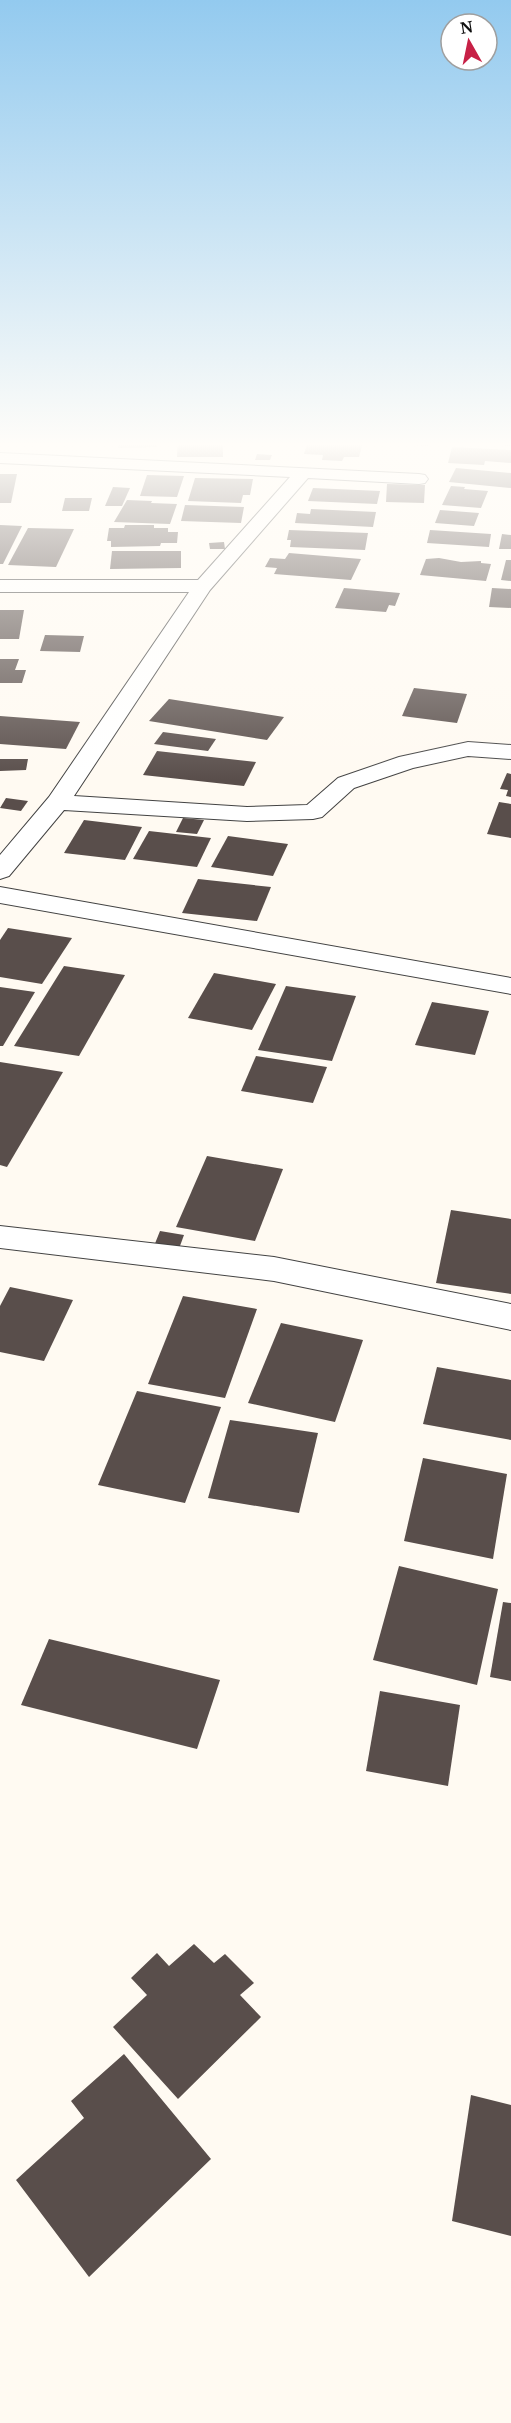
<svg xmlns="http://www.w3.org/2000/svg" width="511" height="2423" font-family="'Noto Serif',serif">
  <rect width="100%" height="100%" fill="#fffaf2"/>
  <g fill="#594e4b">
    <path d="M 118,441 L 156,441 L 157,447 L 118,448 Z"/>
    <path d="M 178,441 L 223,441 L 223,457 L 177,457 Z"/>
    <path d="M 308,441 L 350,441 L 363,442 L 359,457 L 344,457 L 342,461 L 322,460 L 323,455 L 304,454 Z"/>
    <path d="M 378,441 L 429,441 L 429,446 L 378,445 Z"/>
    <path d="M 487,441 L 511,441 L 511,446 L 487,445 Z"/>
    <path d="M 452,447 L 511,450 L 511,463 L 485,461 L 484,465 L 448,463 Z"/>
    <path d="M 257,454 L 272,455 L 270,460 L 255,460 Z"/>
    <path d="M 456,468 L 511,473 L 511,488 L 449,482 Z"/>
    <path d="M 0,474 L 17,474 L 11,503 L 0,503 Z"/>
    <path d="M 147,475 L 184,476 L 177,497 L 140,496 Z"/>
    <path d="M 195,478 L 253,479 L 250,495 L 243,495 L 241,503 L 188,501 Z"/>
    <path d="M 387,484 L 425,485 L 424,503 L 386,502 Z"/>
    <path d="M 451,486 L 465,487 L 464,489 L 488,491 L 481,508 L 442,505 Z"/>
    <path d="M 113,487 L 130,488 L 122,506 L 105,506 Z"/>
    <path d="M 313,488 L 380,491 L 377,504 L 308,501 Z"/>
    <path d="M 65,498 L 92,498 L 89,511 L 62,511 Z"/>
    <path d="M 127,500 L 152,501 L 151,503 L 177,504 L 170,524 L 114,522 Z"/>
    <path d="M 185,505 L 244,507 L 241,523 L 181,521 Z"/>
    <path d="M 311,509 L 376,512 L 373,527 L 295,523 L 297,513 L 310,514 Z"/>
    <path d="M 440,510 L 479,513 L 474,526 L 435,523 Z"/>
    <path d="M 0,525 L 22,526 L 3,564 L 0,564 Z"/>
    <path d="M 125,525 L 154,525 L 154,528 L 168,528 L 168,532 L 178,532 L 177,543 L 161,543 L 160,546 L 111,547 L 111,541 L 107,541 L 109,528 L 124,528 Z"/>
    <path d="M 28,528 L 74,529 L 56,567 L 8,565 Z"/>
    <path d="M 289,530 L 368,533 L 365,550 L 290,547 L 291,540 L 287,540 Z"/>
    <path d="M 430,530 L 491,534 L 489,547 L 427,543 Z"/>
    <path d="M 502,534 L 511,535 L 511,549 L 499,549 Z"/>
    <path d="M 224,542 L 225,549 L 210,549 L 209,543 Z"/>
    <path d="M 112,551 L 181,551 L 181,568 L 110,569 Z"/>
    <path d="M 289,553 L 361,559 L 351,580 L 274,574 L 277,568 L 265,567 L 270,558 L 285,559 Z"/>
    <path d="M 439,558 L 461,562 L 481,561 L 481,563 L 491,564 L 486,581 L 420,575 L 426,559 Z"/>
    <path d="M 506,560 L 511,560 L 511,581 L 501,580 Z"/>
    <path d="M 344,588 L 400,593 L 395,606 L 389,605 L 386,612 L 335,608 Z"/>
    <path d="M 492,588 L 511,589 L 511,608 L 489,607 Z"/>
    <path d="M 0,610 L 24,610 L 19,639 L 0,639 Z"/>
    <path d="M 45,635 L 84,636 L 80,652 L 40,651 Z"/>
    <path d="M 0,659 L 19,659 L 15,670 L 26,670 L 22,683 L 0,683 Z"/>
    <path d="M 414,688 L 467,694 L 457,723 L 402,716 Z"/>
    <path d="M 169,699 L 284,717 L 267,740 L 149,721 Z"/>
    <path d="M 0,716 L 80,722 L 66,749 L 0,744 Z"/>
    <path d="M 163,732 L 216,739 L 208,751 L 154,744 Z"/>
    <path d="M 157,751 L 256,762 L 244,786 L 143,775 Z"/>
    <path d="M 0,759 L 28,759 L 26,770 L 0,771 Z"/>
    <path d="M 507,773 L 511,774 L 511,797 L 506,796 L 508,790 L 500,789 Z"/>
    <path d="M 6,798 L 28,801 L 21,811 L 0,808 Z"/>
    <path d="M 499,802 L 511,804 L 511,838 L 487,834 Z"/>
    <path d="M 183,818 L 204,820 L 197,834 L 176,832 Z"/>
    <path d="M 84,820 L 142,827 L 125,860 L 64,853 Z"/>
    <path d="M 149,831 L 211,838 L 197,867 L 133,859 Z"/>
    <path d="M 228,836 L 288,844 L 273,876 L 211,867 Z"/>
    <path d="M 198,879 L 271,887 L 257,921 L 182,913 Z"/>
    <path d="M 8,928 L 72,938 L 42,984 L 0,977 L 0,940 Z"/>
    <path d="M 64,966 L 125,975 L 79,1056 L 14,1046 Z"/>
    <path d="M 214,973 L 276,984 L 252,1030 L 188,1018 Z"/>
    <path d="M 286,986 L 356,996 L 332,1061 L 258,1050 Z"/>
    <path d="M 0,987 L 35,992 L 3,1046 L 0,1046 Z"/>
    <path d="M 432,1002 L 489,1011 L 475,1055 L 415,1045 Z"/>
    <path d="M 256,1056 L 327,1067 L 313,1103 L 241,1091 Z"/>
    <path d="M 0,1062 L 63,1072 L 7,1167 L 0,1165 Z"/>
    <path d="M 207,1156 L 283,1169 L 255,1241 L 176,1227 Z"/>
    <path d="M 451,1210 L 511,1219 L 511,1294 L 436,1283 Z"/>
    <path d="M 160,1231 L 184,1235 L 177,1254 L 152,1251 Z"/>
    <path d="M 10,1287 L 73,1300 L 44,1361 L 0,1352 L 0,1306 Z"/>
    <path d="M 183,1296 L 257,1309 L 225,1398 L 148,1384 Z"/>
    <path d="M 281,1323 L 363,1340 L 335,1422 L 248,1403 Z"/>
    <path d="M 437,1367 L 511,1380 L 511,1440 L 423,1424 Z"/>
    <path d="M 137,1391 L 221,1407 L 185,1503 L 98,1485 Z"/>
    <path d="M 230,1420 L 318,1433 L 299,1513 L 208,1498 Z"/>
    <path d="M 423,1458 L 507,1474 L 493,1559 L 404,1541 Z"/>
    <path d="M 399,1566 L 498,1589 L 477,1685 L 373,1660 Z"/>
    <path d="M 503,1602 L 511,1603 L 511,1681 L 490,1677 Z"/>
    <path d="M 49,1639 L 220,1680 L 197,1749 L 21,1705 Z"/>
    <path d="M 380,1691 L 460,1705 L 448,1786 L 366,1771 Z"/>
    <path d="M 194,1944 L 214,1963 L 225,1954 L 254,1983 L 240,1995 L 261,2017 L 178,2099 L 113,2027 L 147,1995 L 131,1978 L 157,1953 L 169,1966 Z"/>
    <path d="M 124,2054 L 211,2159 L 89,2277 L 16,2180 L 84,2118 L 71,2101 Z"/>
    <path d="M 471,2095 L 511,2105 L 511,2236 L 452,2221 Z"/>
  </g>
  <g fill="none" stroke-linecap="round" stroke-linejoin="round">
    <defs>
      <g id="minor">
        <path d="M 0,453 L 419,474 L 425,475 L 428,479 L 425,483 L 419,484 L 308,478 L 210,590 L 74,796 L 247,807 L 307,805 L 338,778 L 399,757 L 468,742 L 511,745 L 511,759 L 468,756 L 413,768 L 354,788 L 322,817 L 313,819 L 247,821 L 64,810 L 9,876 L 0,879 L 0,855 L 49,797 L 189,592 L 0,592 L 0,580 L 198,580 L 290,477 L 0,463 Z"/>
        <path d="M 0,887 L 511,978 L 511,994 L 0,903 Z"/>
        <path d="M 0,1226 L 274,1257 L 511,1304 L 511,1330 L 274,1281 L 0,1248 Z"/>
      </g>
    </defs>
    <use href="#minor" stroke="#434343" stroke-width="2"/>
    <use href="#minor" fill="#fff" fill-rule="evenodd"/>
  </g>
  <linearGradient id="sky" x2="0" y2="1"><stop stop-color="#93caef"/><stop offset="0.57" stop-color="#fffdf9"/><stop offset="1" stop-color="#fffdf9" stop-opacity="0"/></linearGradient>
  <rect width="511" height="780" fill="url(#sky)"/>
  <g transform="translate(469 42) rotate(351)"><circle r="28" fill="#ffffff" stroke="#9f9f9f" stroke-width="1.5"/>
  <path d="M0-4.5L10 22L0 15L-10 22Z" fill="#c72046"/>
  <text y="-9" font-size="16" font-weight="bold" text-anchor="middle" fill="#101010">N</text>
  </g>
</svg>
